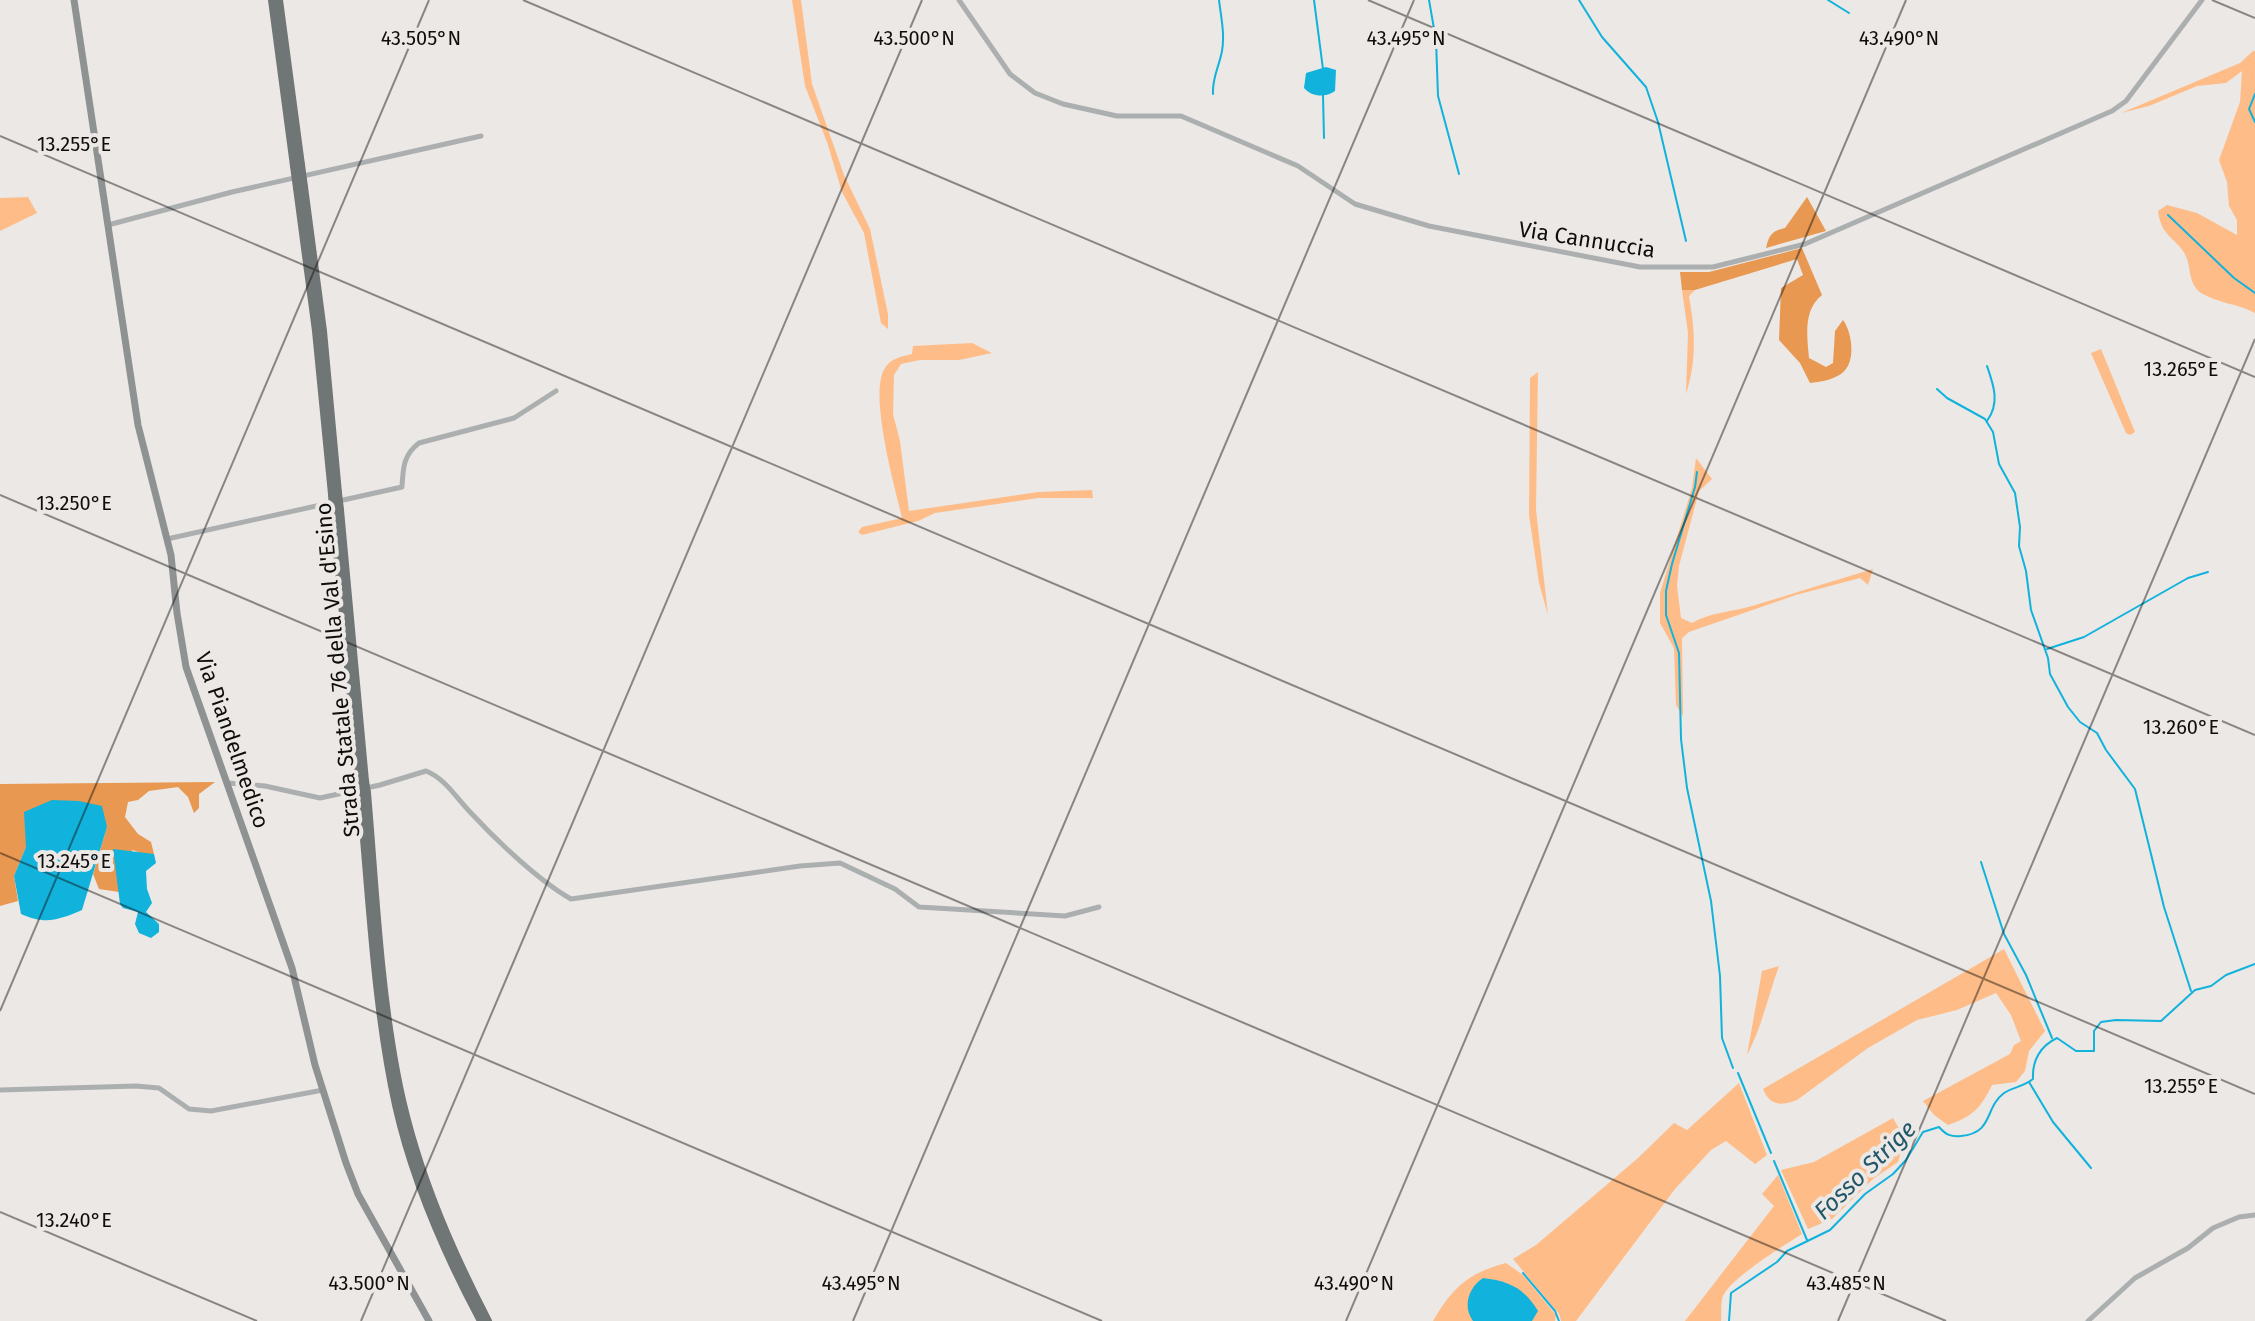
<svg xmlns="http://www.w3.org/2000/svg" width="2255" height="1321" font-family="'Fira Sans',sans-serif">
  <rect width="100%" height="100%" fill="#ece8e5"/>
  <g fill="#febd88">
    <path d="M 792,0 L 801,0 L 812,84 L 844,175 L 870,229 L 888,314 L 888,329 L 881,323 L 864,233 L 842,192 L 827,142 L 805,86 Z"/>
    <path d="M 2253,51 L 2255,51 L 2255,313 C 2239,304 2217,303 2201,293 C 2189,284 2191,271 2187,259 C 2181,240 2161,239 2158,211 L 2167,205 L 2197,213 L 2237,235 L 2237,220 L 2229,206 L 2227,182 L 2219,160 L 2240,102 L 2242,71 L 2226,83 L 2197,86 L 2149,106 L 2121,113 L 2240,63 Z"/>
    <path d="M 28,197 L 37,213 L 0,231 L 0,198 Z"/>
    <path d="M 1682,290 L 1695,290 L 1689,296 C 1695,330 1697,360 1686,394 L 1688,333 Z"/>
    <path d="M 972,343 L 992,353 L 959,360 L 920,360 L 901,364 L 894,375 L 893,414 L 900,441 L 909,511 L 1038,492 L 1092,490 L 1093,498 L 1038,498 L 935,513 L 918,521 L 862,535 L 858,532 L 862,527 L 902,518 C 895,487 868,393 885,368 C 891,358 901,357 912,354 L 913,346 Z"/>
    <path d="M 2101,349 L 2135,432 L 2130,435 L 2126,433 L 2091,353 Z"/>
    <path d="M 1538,372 L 1536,510 L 1548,615 L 1539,583 L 1529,515 L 1530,378 Z"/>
    <path d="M 1696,458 L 1712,479 L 1699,491 L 1679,566 L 1677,586 L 1681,618 L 1692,623 C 1711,612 1732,612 1752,606 C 1793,594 1832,581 1873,569 L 1868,585 L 1860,578 L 1796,595 L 1689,632 L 1682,638 L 1683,716 L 1676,705 L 1674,648 L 1660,623 L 1660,593 L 1692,488 Z"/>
    <path d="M 2004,949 L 2045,1031 L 2029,1051 L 2025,1071 L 2016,1082 L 1992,1085 C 1981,1108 1972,1117 1948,1125 L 1934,1115 L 1923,1101 L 2010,1054 L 2014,1045 L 2021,1041 L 2011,1015 L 1996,993 L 1957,1010 L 1917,1020 L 1868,1048 L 1797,1100 C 1781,1106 1770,1106 1763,1089 Z"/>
    <path d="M 1779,966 C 1768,996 1762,1027 1747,1055 L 1762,971 Z"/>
    <path d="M 1739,1083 L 1767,1155 L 1755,1164 L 1726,1141 L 1711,1150 L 1675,1189 L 1576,1321 L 1561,1321 L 1559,1314 L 1513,1259 L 1536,1245 L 1638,1158 L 1674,1123 L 1687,1130 Z"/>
    <path d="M 1893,1118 L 1905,1139 L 1898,1162 L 1873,1179 L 1832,1219 L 1808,1229 L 1781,1170 L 1814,1162 Z"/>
    <path d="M 1778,1175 L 1802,1234 C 1783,1246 1731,1278 1723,1296 C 1720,1304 1722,1313 1721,1321 L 1685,1321 L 1774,1206 L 1762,1194 Z"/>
    <path d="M 1506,1263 L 1523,1275 L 1556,1315 L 1555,1321 L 1433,1321 C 1452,1288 1468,1273 1506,1263 Z"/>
  </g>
  <g fill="#e89851">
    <path d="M 1807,197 L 1826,231 L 1766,248 C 1769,235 1772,231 1785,228 Z"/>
    <path d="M 1802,248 L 1822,295 C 1803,310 1807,336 1809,358 L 1826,367 L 1833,363 L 1835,331 L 1843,320 C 1852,332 1857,363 1841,374 C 1832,380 1820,382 1810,383 L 1800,363 L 1779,340 L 1781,288 L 1803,275 L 1797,259 L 1695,290 L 1682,290 L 1680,272 L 1709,272 Z"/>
    <path d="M 215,782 L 199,794 L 199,808 L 194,813 L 188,797 L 178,787 L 149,791 L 138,800 L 128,802 L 125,817 L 138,834 L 151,842 L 154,854 L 143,854 L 133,850 L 117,865 L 119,892 L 99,889 L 93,874 L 107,827 L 26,847 L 14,876 L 18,901 L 0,906 L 0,784 Z"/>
  </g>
  <g fill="#11b2dc">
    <path d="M 1326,67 L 1336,70 L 1335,91 C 1325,98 1312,97 1304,88 L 1306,73 Z"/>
    <path d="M 52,800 L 79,801 L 102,806 L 107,827 L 82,910 C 58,920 46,925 21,914 L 14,876 L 26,847 L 24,812 Z"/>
    <path d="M 113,849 L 154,854 L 156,863 L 146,871 L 147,889 L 152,903 L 146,912 L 159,924 L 159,932 L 151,938 L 139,933 L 135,924 L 138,912 L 123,908 L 120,904 Z"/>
    <path d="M 1483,1278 C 1509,1281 1524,1288 1538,1311 L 1532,1321 L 1473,1321 C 1462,1306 1469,1287 1483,1278 Z"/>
  </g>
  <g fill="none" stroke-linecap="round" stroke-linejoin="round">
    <g stroke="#11b2dc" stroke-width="2">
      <path d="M 1314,0 L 1323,69"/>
      <path d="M 1429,0 L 1436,40 L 1438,96 L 1459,174"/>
      <path d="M 1579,0 L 1602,37 L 1646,87 L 1658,122 L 1686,241"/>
      <path d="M 1828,0 L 1849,13"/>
      <path d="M 1213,94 C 1212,78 1219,67 1222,51 C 1225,34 1221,17 1219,0"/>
      <path d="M 2255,94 L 2249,109 L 2255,122"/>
      <path d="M 1323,95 L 1324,138"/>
      <path d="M 2168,215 L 2234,278 L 2255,293"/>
      <path d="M 1937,389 L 1947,398 L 1985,419 L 1993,432 L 1999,464 L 2015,493 L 2020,527 L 2019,546 L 2026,571 L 2031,610 L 2048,658 L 2050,674 L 2068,707 L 2080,722 L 2097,733 L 2106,750 L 2135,789 L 2164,907 L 2191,991"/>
      <path d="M 1987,421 C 2000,403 1994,386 1987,366"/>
      <path d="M 1697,472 L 1695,487 L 1672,564 L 1666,591 L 1666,615 L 1679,653 L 1681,739 L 1687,788 L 1711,901 L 1720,976 L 1722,1038 L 1733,1068"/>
      <path d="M 2047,649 L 2084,637 L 2188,578 L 2208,572"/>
      <path d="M 1981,862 L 2004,934 L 2026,975 L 2052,1038"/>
      <path d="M 1738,1073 L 1771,1153"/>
      <path d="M 2029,1082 L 2053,1122 L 2091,1168"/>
      <path d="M 1774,1161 L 1807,1240"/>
      <path d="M 1523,1273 L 1555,1311 L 1559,1321"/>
      <path d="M 1729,1321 L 1731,1293 L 1777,1262 L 1787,1251 L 1830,1230 L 1865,1194 L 1893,1174 L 1906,1160 L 1923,1132 L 1939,1127 C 1946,1135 1951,1137 1961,1136 C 1994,1133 1984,1108 2004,1093 C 2013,1087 2023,1087 2033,1079 C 2032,1061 2040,1046 2057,1038 L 2076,1051 L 2094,1051 L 2094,1031 L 2101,1022 L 2116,1020 L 2161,1021 L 2195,990 L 2211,986 L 2226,975 L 2255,964"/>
    </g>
    <g stroke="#acafaf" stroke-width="5">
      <path d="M 959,0 L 1010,74 L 1035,93 L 1063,104 L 1117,116 L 1181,116 L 1298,166 L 1355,204 L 1429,226 L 1640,267 L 1713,267 L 1805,244 L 2112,111 L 2126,101 L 2202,0"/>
      <path d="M 108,225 L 232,192 L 481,136"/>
      <path d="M 167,539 L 402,487 C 403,469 403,455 419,443 L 514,418 L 556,391"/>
      <path d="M 228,783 L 265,786 L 320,798 L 380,785 L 426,771 C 446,779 456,798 471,813 C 496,840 539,881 571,899 L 800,866 L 840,863 L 895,889 L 919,907 L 1065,916 L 1099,907"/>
      <path d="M 0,1090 L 136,1086 L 159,1088 L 189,1109 L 211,1111 L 323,1090"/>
      <path d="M 2088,1321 L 2135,1278 L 2188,1248 L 2213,1228 L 2239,1217 L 2255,1215"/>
    </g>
    <path stroke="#8f9293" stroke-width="7" d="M 74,0 L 138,425 L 171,555 L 177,613 L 186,667 L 292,968 L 315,1065 L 346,1163 L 358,1194 L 429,1321"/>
    <g stroke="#707576" stroke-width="8">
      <path d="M 272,0 L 294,166"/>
      <path d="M 279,0 L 301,165"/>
      <path d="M 304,187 L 323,331 L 338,493"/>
      <path d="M 297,188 L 316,331 L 332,494"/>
      <path d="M 333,510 L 359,782"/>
      <path d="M 340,510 L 365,781"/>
      <path d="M 367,793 C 375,885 379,980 396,1071 C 412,1159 447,1242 488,1321"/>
      <path d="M 360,794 C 370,897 374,1004 396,1105 C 413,1181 444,1252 481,1321"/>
    </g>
    <g stroke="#707576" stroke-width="8">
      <path d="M 301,165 L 304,187"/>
      <path d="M 294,166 L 297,188"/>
      <path d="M 338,493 L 340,510"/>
      <path d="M 332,494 L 333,510"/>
      <path d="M 365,781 L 367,793"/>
      <path d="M 359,782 L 360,794"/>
    </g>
  </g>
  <path fill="none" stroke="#0f0d0c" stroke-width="2" stroke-opacity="0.45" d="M 523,0 L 2255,735M 1368,0 L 2255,377M 2212,0 L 2255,18M 0,136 L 2255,1094M 0,495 L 1946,1321M 0,853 L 1102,1321M 0,1011 L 429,0M 0,1212 L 257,1321M 361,1321 L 922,0M 853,1321 L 1414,0M 1346,1321 L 1906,0M 1838,1321 L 2255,339"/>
  <g text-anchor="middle" stroke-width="8" stroke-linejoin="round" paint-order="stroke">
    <g font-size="22" fill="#0f0d0c" stroke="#ece8e5">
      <text transform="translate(1587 239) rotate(9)" y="8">Via Cannuccia</text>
      <text transform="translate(337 670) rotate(-95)" y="8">Strada Statale 76 della Val d'Esino</text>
      <text transform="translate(233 740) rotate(71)" y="8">Via Piandelmedico</text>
    </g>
    <g font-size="24" font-style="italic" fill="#215769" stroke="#ece8e5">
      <text transform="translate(1865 1170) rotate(-44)" y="8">Fosso Strige</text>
    </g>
  </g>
  <g font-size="20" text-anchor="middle" fill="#0f0d0c" stroke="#ece8e5" stroke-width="8" stroke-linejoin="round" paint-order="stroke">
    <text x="421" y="45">43.505°N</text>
    <text x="1899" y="45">43.490°N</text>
    <text x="914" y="45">43.500°N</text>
    <text x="1406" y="45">43.495°N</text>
    <text x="74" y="151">13.255°E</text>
    <text x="2181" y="376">13.265°E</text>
    <text x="74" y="510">13.250°E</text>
    <text x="2181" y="734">13.260°E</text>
    <text x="74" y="868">13.245°E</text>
    <text x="2181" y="1093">13.255°E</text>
    <text x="74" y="1227">13.240°E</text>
    <text x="369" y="1290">43.500°N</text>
    <text x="861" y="1290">43.495°N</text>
    <text x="1354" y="1290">43.490°N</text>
    <text x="1846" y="1290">43.485°N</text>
  </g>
</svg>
